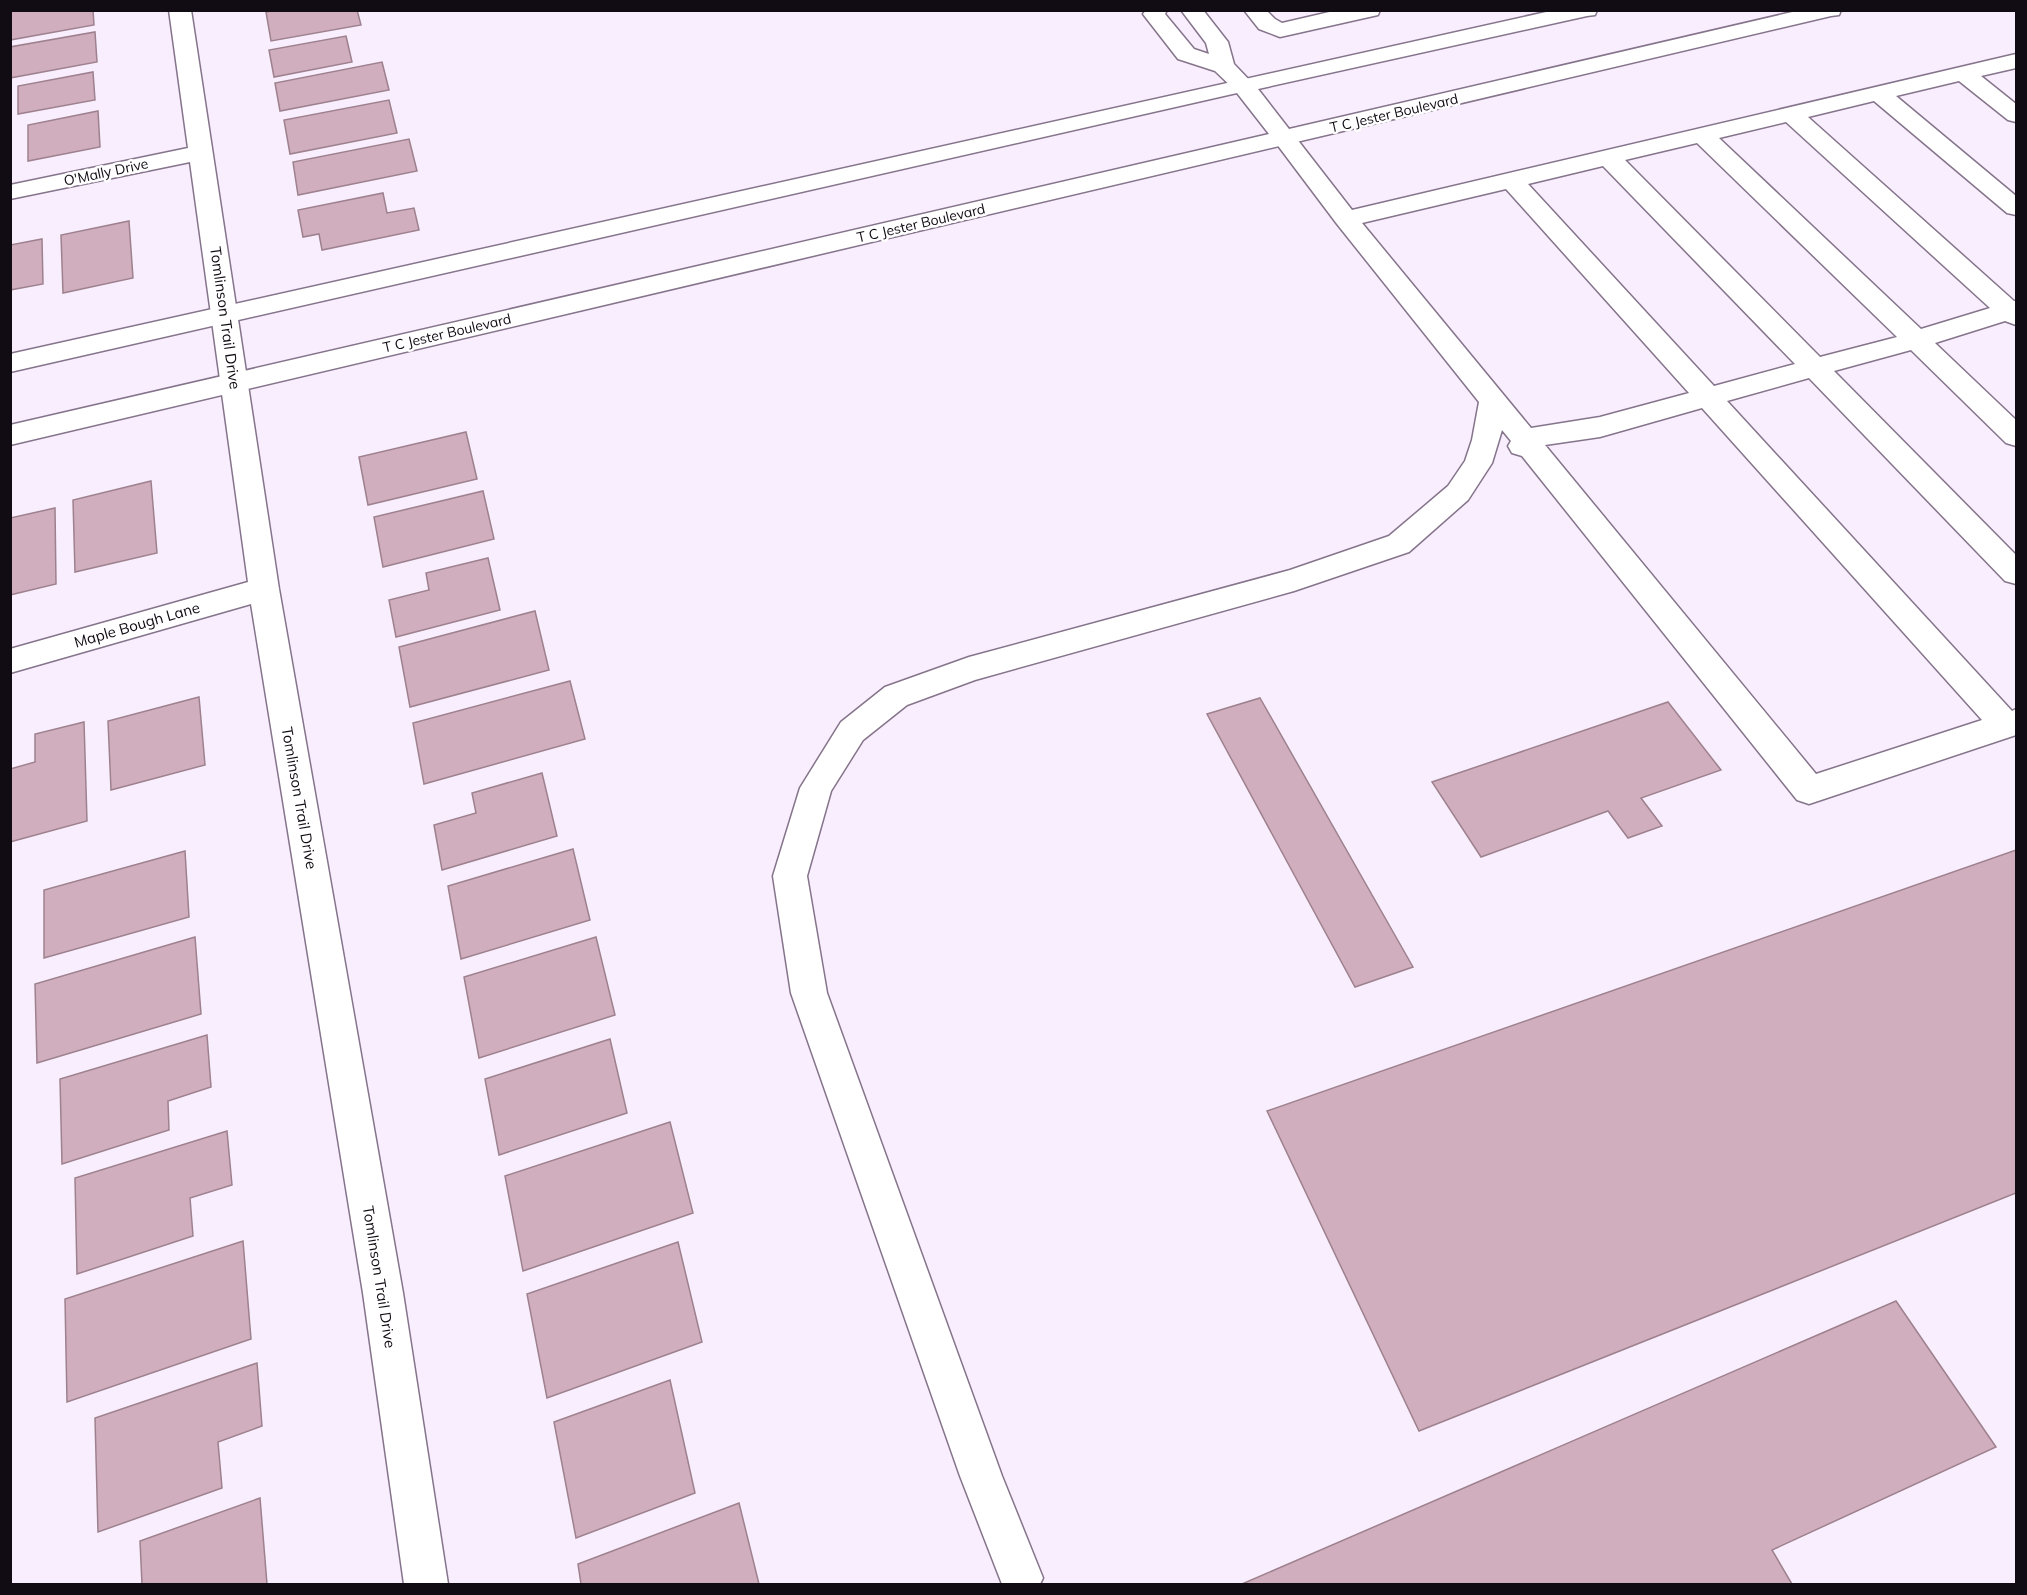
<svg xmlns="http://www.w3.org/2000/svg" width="2027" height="1595" font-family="Mulish,sans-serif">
  <rect width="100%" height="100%" fill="#f9eefd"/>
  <g fill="#d0aebd" stroke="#9e818e" stroke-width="1.5">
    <path d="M 17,10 L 93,10 L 94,25 L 10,40 L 10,12 Z"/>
    <path d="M 275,10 L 357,10 L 361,25 L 271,41 L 266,12 Z"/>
    <path d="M 95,32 L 97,62 L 10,78 L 10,47 Z"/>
    <path d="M 346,36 L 352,62 L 274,77 L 269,50 Z"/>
    <path d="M 382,62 L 389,90 L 280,111 L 275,83 Z"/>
    <path d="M 93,72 L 95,100 L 18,114 L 18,86 Z"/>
    <path d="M 389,100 L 397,133 L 290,154 L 284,120 Z"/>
    <path d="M 98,111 L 100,147 L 28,161 L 28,125 Z"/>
    <path d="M 409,139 L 417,171 L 298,195 L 293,162 Z"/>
    <path d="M 383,193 L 387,213 L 414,208 L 419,230 L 322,250 L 319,234 L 303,237 L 298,210 Z"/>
    <path d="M 129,221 L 133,278 L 63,293 L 61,235 Z"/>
    <path d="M 42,239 L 43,284 L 10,290 L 10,245 Z"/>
    <path d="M 466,432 L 477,479 L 368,505 L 359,457 Z"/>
    <path d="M 151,481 L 157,553 L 75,572 L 73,500 Z"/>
    <path d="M 483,491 L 494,539 L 383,567 L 374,517 Z"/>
    <path d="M 55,508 L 56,584 L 10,595 L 10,518 Z"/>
    <path d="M 488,558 L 500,610 L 396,637 L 389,600 L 429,590 L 426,573 Z"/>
    <path d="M 535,611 L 549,670 L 410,707 L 399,647 Z"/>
    <path d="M 570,681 L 585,739 L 424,784 L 413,723 Z"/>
    <path d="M 199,697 L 205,765 L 111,790 L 108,721 Z"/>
    <path d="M 1260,698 L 1413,967 L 1355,987 L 1207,714 Z"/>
    <path d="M 1668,702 L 1721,770 L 1641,798 L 1662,826 L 1628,838 L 1608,811 L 1481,857 L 1432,782 Z"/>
    <path d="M 84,722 L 87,821 L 10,842 L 10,769 L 35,762 L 35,734 Z"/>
    <path d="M 542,773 L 557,836 L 442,870 L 434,825 L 476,813 L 472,793 Z"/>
    <path d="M 573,849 L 590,920 L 461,959 L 448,886 Z"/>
    <path d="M 2016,850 L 2016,1193 L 1419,1431 L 1267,1111 Z"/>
    <path d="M 185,851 L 189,917 L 44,958 L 44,890 Z"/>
    <path d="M 195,937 L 201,1014 L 37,1063 L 35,984 Z"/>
    <path d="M 596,937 L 615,1015 L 479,1058 L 464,977 Z"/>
    <path d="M 207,1035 L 211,1087 L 168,1101 L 169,1130 L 62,1164 L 60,1079 Z"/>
    <path d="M 610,1039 L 627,1113 L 499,1155 L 485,1079 Z"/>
    <path d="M 670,1122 L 693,1213 L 523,1271 L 505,1176 Z"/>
    <path d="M 227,1131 L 232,1185 L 190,1198 L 193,1236 L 77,1274 L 75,1178 Z"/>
    <path d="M 243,1241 L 251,1339 L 67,1402 L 65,1299 Z"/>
    <path d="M 678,1242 L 702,1342 L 547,1398 L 527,1294 Z"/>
    <path d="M 1896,1301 L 1996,1447 L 1772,1550 L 1792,1584 L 1242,1584 Z"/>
    <path d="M 257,1363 L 262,1426 L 218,1442 L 222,1488 L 98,1532 L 95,1418 Z"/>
    <path d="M 670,1380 L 695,1493 L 576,1538 L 554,1422 Z"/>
    <path d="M 260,1498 L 267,1584 L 142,1584 L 140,1541 Z"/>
    <path d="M 739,1503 L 759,1584 L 581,1584 L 578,1564 Z"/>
  </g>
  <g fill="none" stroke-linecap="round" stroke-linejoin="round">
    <defs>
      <g id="minor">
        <path d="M 169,10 L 191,10 L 279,589 L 403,1293 L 448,1584 L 404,1584 L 363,1293 L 251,604 L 10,673 L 10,649 L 248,582 L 190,162 L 10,199 L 10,185 L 188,148 Z"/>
        <path d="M 1146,10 L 1167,10 L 1165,14 L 1194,49 L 1209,54 L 1206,43 L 1181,10 L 1203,10 L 1228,42 L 1234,64 L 1254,85 L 1251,90 L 1243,92 L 1235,90 L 1215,71 L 1178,59 L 1143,14 Z"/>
        <path d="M 1244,10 L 1266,10 L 1275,19 L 1282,23 L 1338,10 L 1380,10 L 1378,15 L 1280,37 L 1259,29 Z"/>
        <path d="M 2016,54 L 2016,68 L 1981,76 L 2016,104 L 2016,122 L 2008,120 L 1959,81 L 1896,96 L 2016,196 L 2016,215 L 2007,213 L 1874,101 L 1808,117 L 2014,301 L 2016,301 L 2016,325 L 2005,321 L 1935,343 L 2016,420 L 2016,446 L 2006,443 L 1911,350 L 1834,371 L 2016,555 L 2016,584 L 2005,581 L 1809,378 L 1727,401 L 2012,711 L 2016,709 L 2016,735 L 1809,804 L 1797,800 L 1522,456 L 1512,453 L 1508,446 L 1511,441 L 1502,430 L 1492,463 L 1468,500 L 1409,552 L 1294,591 L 975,680 L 907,705 L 863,740 L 831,791 L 807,876 L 827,993 L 1002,1476 L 1043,1578 L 1040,1584 L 1002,1584 L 960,1476 L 791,993 L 773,876 L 800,788 L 841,722 L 885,687 L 969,657 L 1290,570 L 1389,536 L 1448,486 L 1465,461 L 1472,440 L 1479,402 L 1337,224 L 1273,139 L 1277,134 L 1285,132 L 1293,134 L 1352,210 ZM 1786,122 L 1990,308 L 1921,329 L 1719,138 ZM 1697,143 L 1897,337 L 1820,357 L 1625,160 ZM 1603,166 L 1795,364 L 1714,386 L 1528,184 ZM 1506,189 L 1689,393 L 1600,417 L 1531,428 L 1362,223 ZM 1702,408 L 1982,720 L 1816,774 L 1545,445 L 1600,437 Z"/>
      </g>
      <path id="major" d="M 1555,10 L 1597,10 L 1595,15 L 1587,16 L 1258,89 L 1289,129 L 1801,10 L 1841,10 L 1839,15 L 1831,16 L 10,445 L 10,425 L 1269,134 L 1237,93 L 10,372 L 10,354 Z"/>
    </defs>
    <use href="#minor" stroke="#85748b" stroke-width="3"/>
    <use href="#major" stroke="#85748b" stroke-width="3"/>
    <use href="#minor" fill="#fff" fill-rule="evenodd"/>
    <use href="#major" fill="#fff" fill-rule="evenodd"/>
  </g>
  <g text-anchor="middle" stroke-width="5" stroke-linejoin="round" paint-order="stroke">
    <g font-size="14" fill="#110b13" stroke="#fff">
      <text transform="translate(1394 113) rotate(-13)" y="5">T C Jester Boulevard</text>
      <text transform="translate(106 172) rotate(-12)" y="5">O'Mally Drive</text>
      <text transform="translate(921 223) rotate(-13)" y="5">T C Jester Boulevard</text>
      <text transform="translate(447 333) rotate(-13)" y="5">T C Jester Boulevard</text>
    </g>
    <g font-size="15" fill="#110b13" stroke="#fff">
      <text transform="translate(225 318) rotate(82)" y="5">Tomlinson Trail Drive</text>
      <text transform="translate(137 625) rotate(-16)" y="5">Maple Bough Lane</text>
      <text transform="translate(299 798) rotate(80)" y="5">Tomlinson Trail Drive</text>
      <text transform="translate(379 1277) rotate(81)" y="5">Tomlinson Trail Drive</text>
    </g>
  </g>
  <rect width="2027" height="1595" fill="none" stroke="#110b13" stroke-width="24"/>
</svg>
